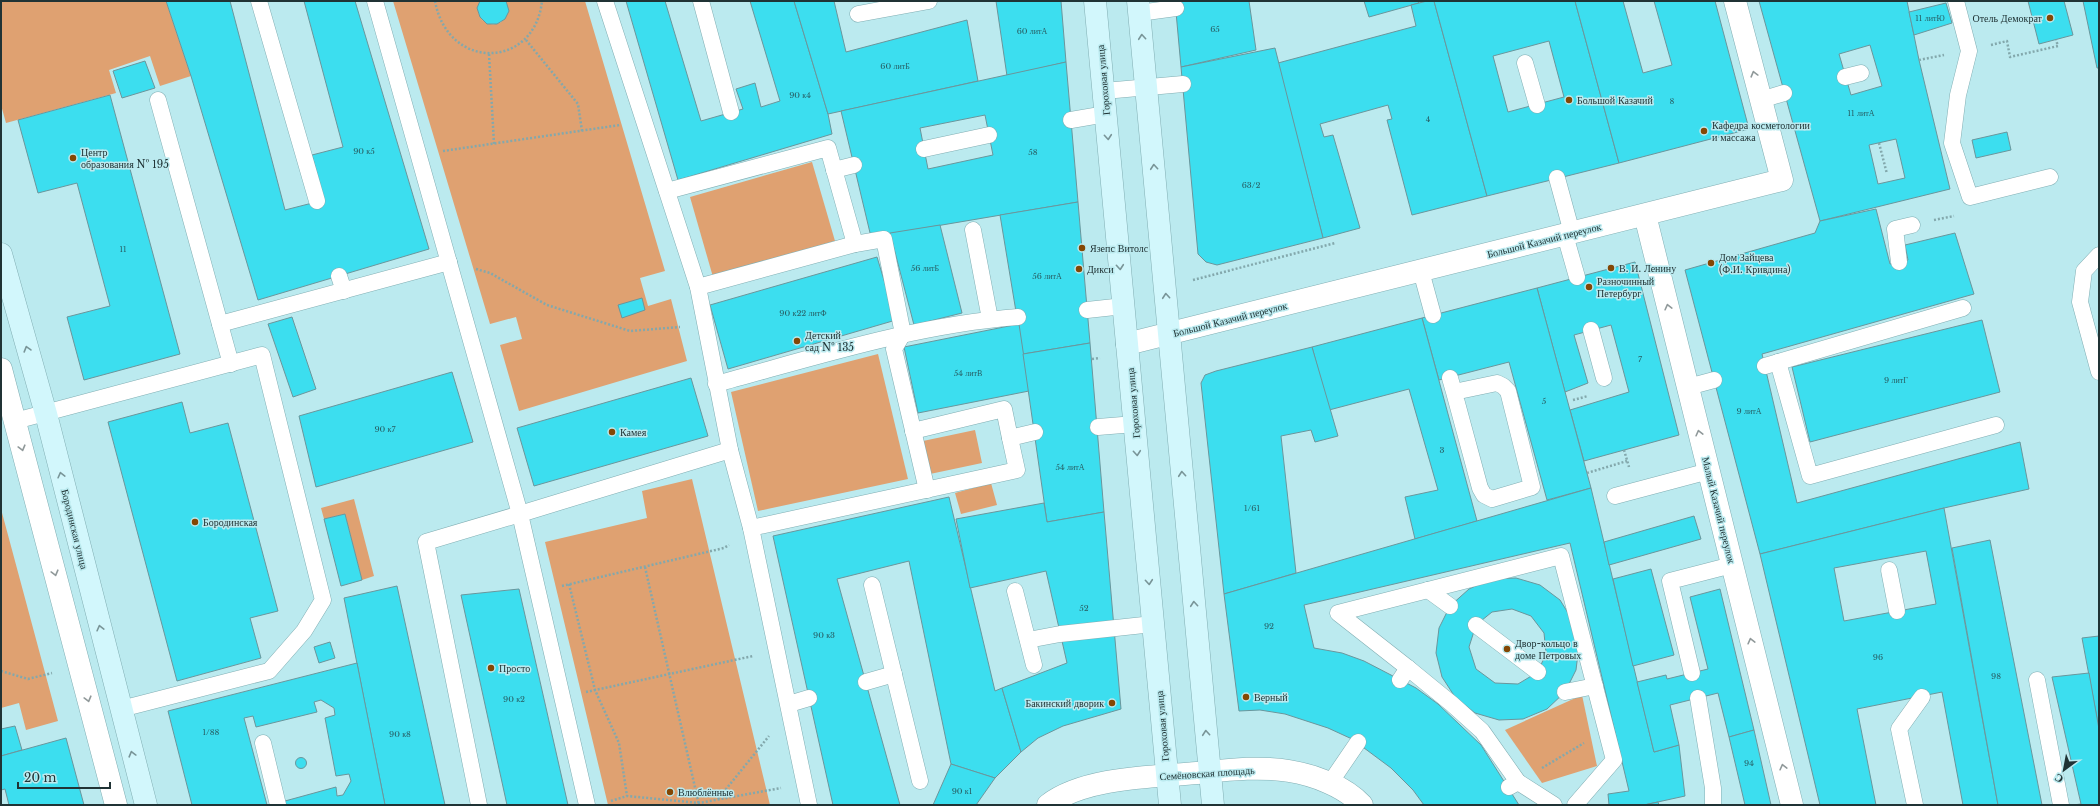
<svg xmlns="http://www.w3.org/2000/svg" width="2100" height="806" font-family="'Libre Baskerville',serif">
  <rect width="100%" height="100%" fill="#bbeaef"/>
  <g fill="#dfa171">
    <path d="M 1,1 L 166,1 L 191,76 L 160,86 L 150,56 L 109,70 L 116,93 L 6,123 L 1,105 Z"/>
    <path d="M 393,1 L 480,1 C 469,30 515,34 506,1 L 585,1 L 665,271 L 640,278 L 648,306 L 671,299 L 687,361 L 519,411 L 500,345 L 522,339 L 516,317 L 490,324 Z"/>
    <path d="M 812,162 L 835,241 L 713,277 L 690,197 Z"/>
    <path d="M 878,354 L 908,479 L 758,511 L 731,392 Z"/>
    <path d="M 975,430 L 982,463 L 930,474 L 923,441 Z"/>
    <path d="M 692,479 L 770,805 L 608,805 L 545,542 L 647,518 L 642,491 Z"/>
    <path d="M 991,483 L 997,505 L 961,514 L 955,493 Z"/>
    <path d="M 354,499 L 374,576 L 362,580 L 345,514 L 324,519 L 321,508 Z"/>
    <path d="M 1,509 L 58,721 L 26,730 L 19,703 L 1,708 Z"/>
    <path d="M 1582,695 L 1597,766 L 1542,783 L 1505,730 Z"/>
  </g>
  <g fill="#3cdeef" stroke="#6a969c" fill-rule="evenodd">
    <path d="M 166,1 L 230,1 L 285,210 L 324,200 L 312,155 L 343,147 L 304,1 L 355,1 L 429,249 L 258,300 L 191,76 Z"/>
    <path d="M 480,1 L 506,1 L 509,11 L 505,19 L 497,24 L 487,24 L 480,17 L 477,8 Z"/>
    <path d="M 626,1 L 665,1 L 701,121 L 743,109 L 736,89 L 755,83 L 761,107 L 780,101 L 750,1 L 794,1 L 828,114 L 832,134 L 678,180 Z"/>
    <path d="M 794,1 L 834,1 L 846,52 L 967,20 L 978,81 L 828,114 Z"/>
    <path d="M 996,1 L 1061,1 L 1066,62 L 1007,76 Z"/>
    <path d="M 1175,1 L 1249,1 L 1256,50 L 1181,67 Z"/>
    <path d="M 1364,1 L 1418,1 L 1419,3 L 1369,17 Z"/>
    <path d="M 1427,1 L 1434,1 L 1487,196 L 1412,215 L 1387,120 L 1392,119 L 1388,105 L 1320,124 L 1324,137 L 1333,135 L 1360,228 L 1323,238 L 1278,63 L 1416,26 L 1411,5 Z"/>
    <path d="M 1434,1 L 1575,1 L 1619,163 L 1487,196 ZM 1549,41 L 1564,97 L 1508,112 L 1493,56 Z"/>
    <path d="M 1575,1 L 1623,1 L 1643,73 L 1672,65 L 1654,1 L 1715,1 L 1749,129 L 1619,163 Z"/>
    <path d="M 1759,1 L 1907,1 L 1919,60 L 1950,189 L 1820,221 ZM 1870,45 L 1882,86 L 1851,95 L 1839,54 ZM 1896,139 L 1905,178 L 1878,184 L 1869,145 Z"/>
    <path d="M 2028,1 L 2064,1 L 2073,35 L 2039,44 Z"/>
    <path d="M 2083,1 L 2099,1 L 2099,68 L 2097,68 Z"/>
    <path d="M 1946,3 L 1952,23 L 1914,35 L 1909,12 Z"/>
    <path d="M 1275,48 L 1323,238 L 1217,265 L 1206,262 L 1198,254 L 1181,67 Z"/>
    <path d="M 145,61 L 155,88 L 122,98 L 113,71 Z"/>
    <path d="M 1066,62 L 1078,202 L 871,237 L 841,111 ZM 985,115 L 993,155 L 928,169 L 920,128 Z"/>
    <path d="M 110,95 L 180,354 L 84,380 L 67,317 L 110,306 L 77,183 L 38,193 L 18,120 Z"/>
    <path d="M 2007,132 L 2011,150 L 1976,158 L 1972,140 Z"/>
    <path d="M 1078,202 L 1090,343 L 1023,354 L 1000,215 Z"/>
    <path d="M 1876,209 L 1890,264 L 1908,260 L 1905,245 L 1955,233 L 1974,294 L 1762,354 L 1797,503 L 2020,442 L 2029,489 L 1944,508 L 1760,554 L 1685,270 L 1815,233 L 1820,221 Z"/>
    <path d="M 940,225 L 962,313 L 914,325 L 890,233 Z"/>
    <path d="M 877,257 L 896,320 L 728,369 L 710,305 Z"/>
    <path d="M 1635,262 L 1679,435 L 1584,461 L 1570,410 L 1629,392 L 1611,325 L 1574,335 L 1588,383 L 1565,392 L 1537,288 Z"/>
    <path d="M 1537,288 L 1591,488 L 1547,500 L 1509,362 L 1439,380 L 1422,318 Z"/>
    <path d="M 642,298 L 645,310 L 622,318 L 618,305 Z"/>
    <path d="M 292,317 L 316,389 L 293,397 L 268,324 Z"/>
    <path d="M 1422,318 L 1477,521 L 1415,539 L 1405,497 L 1438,490 L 1409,389 L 1329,410 L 1312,347 Z"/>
    <path d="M 1982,320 L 2000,392 L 1810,442 L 1792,367 Z"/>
    <path d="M 1019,324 L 1029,391 L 918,413 L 904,347 Z"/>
    <path d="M 1090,343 L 1104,512 L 1047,522 L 1023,354 Z"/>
    <path d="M 1312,347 L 1338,436 L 1315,442 L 1311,430 L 1281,436 L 1296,573 L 1224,594 L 1201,383 L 1205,375 L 1216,371 Z"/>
    <path d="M 452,372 L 473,442 L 316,487 L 299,416 Z"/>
    <path d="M 691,378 L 708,436 L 534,486 L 517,428 Z"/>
    <path d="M 182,402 L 190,433 L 228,423 L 278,611 L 250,618 L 261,658 L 177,681 L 108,422 Z"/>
    <path d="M 1591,488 L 1654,752 L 1679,745 L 1685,796 L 1644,805 L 1609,805 L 1608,794 L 1629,791 L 1570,543 L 1304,605 L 1314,648 L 1342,653 L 1364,661 L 1416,688 L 1438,704 L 1481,745 L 1519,805 L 1424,805 L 1413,790 L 1391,768 L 1352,739 L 1328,728 L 1285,714 L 1260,710 L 1239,711 L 1224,594 Z"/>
    <path d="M 949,497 L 995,691 L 1002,688 L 1021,752 L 995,778 L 951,764 L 909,561 L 837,579 L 900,805 L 833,805 L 773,536 Z"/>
    <path d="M 1044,503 L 1047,522 L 1104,512 L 1121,709 L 1063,726 L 1038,738 L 1021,752 L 1002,688 L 1067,663 L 1046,571 L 970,588 L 956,519 Z"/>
    <path d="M 1944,508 L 1998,805 L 1963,805 L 1942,692 L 1857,709 L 1876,805 L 1820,805 L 1760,554 ZM 1926,551 L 1936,604 L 1844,621 L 1834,568 Z"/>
    <path d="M 345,514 L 362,580 L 341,586 L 324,519 Z"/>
    <path d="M 1694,516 L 1701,539 L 1609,565 L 1604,542 Z"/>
    <path d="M 1990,540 L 2042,805 L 1998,805 L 1952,548 Z"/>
    <path d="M 1651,569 L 1674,655 L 1633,666 L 1613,579 Z"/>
    <path d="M 1516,578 L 1540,585 L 1560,600 L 1573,621 L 1579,645 L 1576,670 L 1565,692 L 1547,709 L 1523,719 L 1499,720 L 1475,713 L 1455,697 L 1442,677 L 1436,653 L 1439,628 L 1450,606 L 1469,589 L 1491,579 ZM 1512,609 L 1531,616 L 1544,633 L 1546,653 L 1538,672 L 1518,684 L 1495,683 L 1476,669 L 1469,647 L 1476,625 L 1492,612 Z"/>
    <path d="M 397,586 L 445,805 L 385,805 L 344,598 Z"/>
    <path d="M 519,589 L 532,646 L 568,805 L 507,805 L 461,595 Z"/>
    <path d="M 1720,589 L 1754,730 L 1729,737 L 1718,693 L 1670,705 L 1679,745 L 1654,752 L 1637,682 L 1666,675 L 1667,679 L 1708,669 L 1690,597 Z"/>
    <path d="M 2099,636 L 2099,729 L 2082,638 Z"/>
    <path d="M 330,642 L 335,658 L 319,663 L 314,647 Z"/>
    <path d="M 357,663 L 385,805 L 286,805 L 285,801 L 336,787 L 337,796 L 343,795 L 351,781 L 349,774 L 336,776 L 325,718 L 335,715 L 334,708 L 321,700 L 314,702 L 317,712 L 256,727 L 253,716 L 244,718 L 267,805 L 192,805 L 168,711 Z"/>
    <path d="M 2089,673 L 2099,729 L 2099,805 L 2073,805 L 2081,804 L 2052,677 Z"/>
    <path d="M 15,726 L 22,750 L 1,756 L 1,729 Z"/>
    <path d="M 1754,730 L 1771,805 L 1745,805 L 1729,737 Z"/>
    <path d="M 66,738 L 84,805 L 9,805 L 5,789 L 1,790 L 1,756 Z"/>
    <circle cx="301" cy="763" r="5.5"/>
    <path d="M 951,764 L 995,778 L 976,805 L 933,805 Z"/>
    <path d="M 1658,802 L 1659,805 L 1644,805 Z"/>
  </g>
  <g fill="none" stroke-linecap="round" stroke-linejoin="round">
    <defs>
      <g id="lane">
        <path d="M 259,1 L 317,201"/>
        <path d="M 375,1 L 520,514 L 426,542 L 479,805"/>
        <path d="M 605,1 L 698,287 L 730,450"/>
        <path d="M 701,1 L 731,112"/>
        <path d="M 1956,1 L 1969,51 L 1958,95 L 1952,143 L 1970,197 L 2050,177"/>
        <path d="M 1139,13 L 1176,8"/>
        <path d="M 858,14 L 929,1"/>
        <path d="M 1525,63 L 1537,105"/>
        <path d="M 1845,77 L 1861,73"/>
        <path d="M 1104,91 L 1183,84"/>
        <path d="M 158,100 L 231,364"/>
        <path d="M 1761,100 L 1784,93"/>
        <path d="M 1071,120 L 1106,114"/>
        <path d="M 924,149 L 989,135"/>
        <path d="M 834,170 L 854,165"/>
        <path d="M 1557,178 L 1572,233"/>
        <path d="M 667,191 L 828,148 L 855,244 L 698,287"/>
        <path d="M 973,230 L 990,319"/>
        <path d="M 1565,235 L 1577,277"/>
        <path d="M 855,244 L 884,239 L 903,334 L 894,349 L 927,490"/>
        <path d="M 2099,255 L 2084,271 L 2080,302 L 2099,372"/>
        <path d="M 1899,262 L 1895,229 L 1912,225"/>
        <path d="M 1421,271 L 1433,315"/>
        <path d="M 339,276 L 344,291"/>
        <path d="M 1087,310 L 1124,306"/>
        <path d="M 220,324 L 449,262"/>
        <path d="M 1591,330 L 1604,378"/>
        <path d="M 1778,362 L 1810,476 L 1996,425"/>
        <path d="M 1765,366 L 1963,308"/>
        <path d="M 1450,378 L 1454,392 L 1480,488 L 1484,495 L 1492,499 L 1532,487 L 1508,391 L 1503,386 L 1497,383 L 1454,392"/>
        <path d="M 716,384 C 816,357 915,325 1018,317"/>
        <path d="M 1688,387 L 1714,380"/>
        <path d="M 15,421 L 262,355 L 323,600 L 304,631 L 269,671 L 121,709"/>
        <path d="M 1098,427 L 1135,424"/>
        <path d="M 913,431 L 1004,409 L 1010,438"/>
        <path d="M 1615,496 L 1709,471"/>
        <path d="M 751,528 L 1017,470 L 1010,438 L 1035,432"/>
        <path d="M 1889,570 L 1897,611"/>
        <path d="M 872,585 L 920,781"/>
        <path d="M 1428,590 L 1450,606"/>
        <path d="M 1015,591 L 1034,665"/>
        <path d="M 1476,625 L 1538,672"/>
        <path d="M 1028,640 L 1060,634 L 1153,624"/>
        <path d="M 1408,668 L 1338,613 L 1561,556 L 1614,760 L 1575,805"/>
        <path d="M 1692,673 L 1670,581 L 1732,565"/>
        <path d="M 1400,680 L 1408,668 L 1452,704 L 1482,731 L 1518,782 L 1509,787"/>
        <path d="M 2037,680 L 2061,805"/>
        <path d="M 866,682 L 894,674"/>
        <path d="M 1565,692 L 1595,686"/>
        <path d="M 1698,698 L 1713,788 L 1713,805"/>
        <path d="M 789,704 L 809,698"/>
        <path d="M 263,743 L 278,805"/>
        <path d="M 1518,782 L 1554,805"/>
        <path d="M 1330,783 L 1358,742"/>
        <path d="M 587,805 L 520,514 L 730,450 L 751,528 L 809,805"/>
        <path d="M 1915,805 L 1899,729 L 1922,697"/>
      </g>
      <g id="street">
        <path d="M 1645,215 L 1792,805"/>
        <path d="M 1127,344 L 1782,180 L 1735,1"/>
        <path d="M 1,369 L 116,805"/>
        <path d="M 1048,805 C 1084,777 1153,777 1197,773 C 1227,770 1259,766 1289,771 C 1314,775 1344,786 1362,805"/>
      </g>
      <g id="secondary">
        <path d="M 1095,1 L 1170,805"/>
        <path d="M 1138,1 L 1213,805"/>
        <path d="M 1,254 L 46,414 L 146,805"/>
      </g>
    </defs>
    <use href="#lane" stroke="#81aeb3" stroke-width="17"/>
    <use href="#street" stroke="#81aeb3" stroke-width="23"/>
    <use href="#secondary" stroke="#81aeb3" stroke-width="23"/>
    <g stroke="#83a8ac" stroke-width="2.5" stroke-dasharray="2 2" stroke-linecap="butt">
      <path d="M 435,1 C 448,72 535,69 542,1"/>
      <path d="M 526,40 L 578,104 L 582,131"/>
      <path d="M 1991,45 L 2007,41 L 2010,57 L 2058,46 L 2056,40"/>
      <path d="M 489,54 L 494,144"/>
      <path d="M 1919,60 L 1944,55"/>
      <path d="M 1879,143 L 1887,174"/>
      <path d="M 443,151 L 620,125"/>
      <path d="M 1934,220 L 1954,216"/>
      <path d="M 476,269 L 490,273 L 547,305 L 630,331 L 680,327"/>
      <path d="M 1193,280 L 1335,243"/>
      <path d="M 1092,359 L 1100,358"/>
      <path d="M 1573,400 L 1588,396"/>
      <path d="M 1624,450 L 1629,467"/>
      <path d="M 1587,473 L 1627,461"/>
      <path d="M 645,567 L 699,805"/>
      <path d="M 569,584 L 595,690 L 619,743 L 627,796"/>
      <path d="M 562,586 L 724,548 L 729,545"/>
      <path d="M 1,671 L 28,679 L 52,673"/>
      <path d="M 586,692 L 753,656"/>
      <path d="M 1542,768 L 1584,743"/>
      <path d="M 718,799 L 769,736"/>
      <path d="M 611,801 L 627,796 L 699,803 L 781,788"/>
    </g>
    <use href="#lane" stroke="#fff" stroke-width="16"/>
    <use href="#street" stroke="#fff" stroke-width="22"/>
    <use href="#secondary" stroke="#d2f7fc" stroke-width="22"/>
  </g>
  <defs><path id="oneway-chevron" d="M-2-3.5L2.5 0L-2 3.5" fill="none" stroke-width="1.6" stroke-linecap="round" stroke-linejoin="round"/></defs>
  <g stroke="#799598">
    <use href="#oneway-chevron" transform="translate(1142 37) rotate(-95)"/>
    <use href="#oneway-chevron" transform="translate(1108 137) rotate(85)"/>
    <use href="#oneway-chevron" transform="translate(1154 167) rotate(-95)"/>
    <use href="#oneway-chevron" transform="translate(1120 267) rotate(85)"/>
    <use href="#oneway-chevron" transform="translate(1166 296) rotate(-95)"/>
    <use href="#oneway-chevron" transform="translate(27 349) rotate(-106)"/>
    <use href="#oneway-chevron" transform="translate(1137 453) rotate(85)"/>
    <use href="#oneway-chevron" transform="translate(1182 474) rotate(-95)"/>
    <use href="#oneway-chevron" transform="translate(61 475) rotate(-104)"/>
    <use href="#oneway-chevron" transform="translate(1149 582) rotate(85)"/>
    <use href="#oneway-chevron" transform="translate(1194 604) rotate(-95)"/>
    <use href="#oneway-chevron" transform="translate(100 628) rotate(-104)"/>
    <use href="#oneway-chevron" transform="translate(1206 733) rotate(-95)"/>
    <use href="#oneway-chevron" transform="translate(132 754) rotate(-105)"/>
  </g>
  <g stroke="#90999a">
    <use href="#oneway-chevron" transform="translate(1754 74) rotate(-105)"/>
    <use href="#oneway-chevron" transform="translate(1668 307) rotate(-104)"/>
    <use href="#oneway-chevron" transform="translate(1699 433) rotate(-104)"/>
    <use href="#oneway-chevron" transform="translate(22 448) rotate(75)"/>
    <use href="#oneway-chevron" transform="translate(55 573) rotate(75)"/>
    <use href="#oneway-chevron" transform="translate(1751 641) rotate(-104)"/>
    <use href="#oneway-chevron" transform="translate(88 699) rotate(75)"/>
    <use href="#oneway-chevron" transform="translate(1783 767) rotate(-104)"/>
  </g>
  <g fill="#844704" stroke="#bbeaef" stroke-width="1.5">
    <circle cx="2050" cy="18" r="4"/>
    <circle cx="1569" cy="100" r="4"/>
    <circle cx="1704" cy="131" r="4"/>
    <circle cx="73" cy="158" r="4"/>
    <circle cx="1082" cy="248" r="4"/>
    <circle cx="1711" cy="263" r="4"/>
    <circle cx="1611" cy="268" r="4"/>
    <circle cx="1079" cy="269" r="4"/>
    <circle cx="1589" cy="287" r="4"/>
    <circle cx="797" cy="341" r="4"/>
    <circle cx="612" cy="432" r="4"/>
    <circle cx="195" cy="522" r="4"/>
    <circle cx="1507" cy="649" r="4"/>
    <circle cx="491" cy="668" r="4"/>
    <circle cx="1246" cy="697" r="4"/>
    <circle cx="1112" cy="703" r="4"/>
    <circle cx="670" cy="792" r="4"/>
  </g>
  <g text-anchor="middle" stroke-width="3" stroke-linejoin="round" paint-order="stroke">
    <g font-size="8" fill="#275e64">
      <text x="1930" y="21">11 литЮ</text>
      <text x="1215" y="32">65</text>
      <text x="1032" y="34">60 литА</text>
      <text x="895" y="69">60 литБ</text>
      <text x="800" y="98">90 к4</text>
      <text x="1672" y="104">8</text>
      <text x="1861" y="116">11 литА</text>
      <text x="1428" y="122">4</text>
      <text x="364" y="154">90 к5</text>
      <text x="1033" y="155">58</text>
      <text x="1251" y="188">63/2</text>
      <text x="123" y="252">11</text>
      <text x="925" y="271">56 литБ</text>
      <text x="1047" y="279">56 литА</text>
      <text x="803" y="316">90 к22 литФ</text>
      <text x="1640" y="362">7</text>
      <text x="968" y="376">54 литВ</text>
      <text x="1896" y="383">9 литГ</text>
      <text x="1544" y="404">5</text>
      <text x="1749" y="414">9 литА</text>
      <text x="385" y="432">90 к7</text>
      <text x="1442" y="453">3</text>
      <text x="1070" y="470">54 литА</text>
      <text x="1252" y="511">1/61</text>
      <text x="1084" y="611">52</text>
      <text x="1269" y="629">92</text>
      <text x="824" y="638">90 к3</text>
      <text x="1878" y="660">96</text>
      <text x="1996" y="679">98</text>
      <text x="514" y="702">90 к2</text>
      <text x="211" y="735">1/88</text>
      <text x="400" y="737">90 к8</text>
      <text x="1749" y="766">94</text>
      <text x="962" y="794">90 к1</text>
    </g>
    <g font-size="10" fill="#203335" stroke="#bbeaef" text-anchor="start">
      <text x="2042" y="22" text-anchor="end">Отель Демократ</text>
      <text x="1577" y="104">Большой Казачий</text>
      <text x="1712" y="129">Кафедра косметологии<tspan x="1712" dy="12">и массажа</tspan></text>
      <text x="81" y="156">Центр<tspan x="81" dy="12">образования № 195</tspan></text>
      <text x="1090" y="252">Язепс Витолс</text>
      <text x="1719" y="261">Дом Зайцева<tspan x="1719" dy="12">(Ф.И. Кривдина)</tspan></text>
      <text x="1619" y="272">В. И. Ленину</text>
      <text x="1087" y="273">Дикси</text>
      <text x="1597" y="285">Разночинный<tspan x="1597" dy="12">Петербург</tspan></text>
      <text x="805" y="339">Детский<tspan x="805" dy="12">сад № 135</tspan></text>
      <text x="620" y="436">Камея</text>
      <text x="203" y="526">Бородинская</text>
      <text x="1515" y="647">Двор-кольцо в<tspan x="1515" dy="12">доме Петровых</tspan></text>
      <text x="499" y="672">Просто</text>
      <text x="1254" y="701">Верный</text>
      <text x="1104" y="707" text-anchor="end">Бакинский дворик</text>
      <text x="678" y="796">Влюблённые</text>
    </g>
    <g font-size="10" fill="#203335" stroke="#bbeaef">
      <text transform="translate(1103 80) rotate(-95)" y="4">Гороховая улица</text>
      <text transform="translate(1544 240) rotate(-14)" y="4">Большой Казачий переулок</text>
      <text transform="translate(1230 319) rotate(-14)" y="4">Большой Казачий переулок</text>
      <text transform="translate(1133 403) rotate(-95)" y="4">Гороховая улица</text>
      <text transform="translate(1719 510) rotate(76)" y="4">Малый Казачий переулок</text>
      <text transform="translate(75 529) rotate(76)" y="4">Бородинская улица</text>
      <text transform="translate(1162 726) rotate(-95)" y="4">Гороховая улица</text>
      <text transform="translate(1207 773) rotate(-4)" y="4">Семёновская площадь</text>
    </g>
  </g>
  <rect width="2100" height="806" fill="none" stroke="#203335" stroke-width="4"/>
  <g transform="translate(2064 770) rotate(212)" stroke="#bbeaef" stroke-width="3" paint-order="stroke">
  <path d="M0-3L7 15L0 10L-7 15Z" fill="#203335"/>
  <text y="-6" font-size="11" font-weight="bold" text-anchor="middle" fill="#203335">С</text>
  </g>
  <path d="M18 782v6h92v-6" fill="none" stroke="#203335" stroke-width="2"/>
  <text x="24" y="782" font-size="12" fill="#203335" stroke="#bbeaef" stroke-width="3" paint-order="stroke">20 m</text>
</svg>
